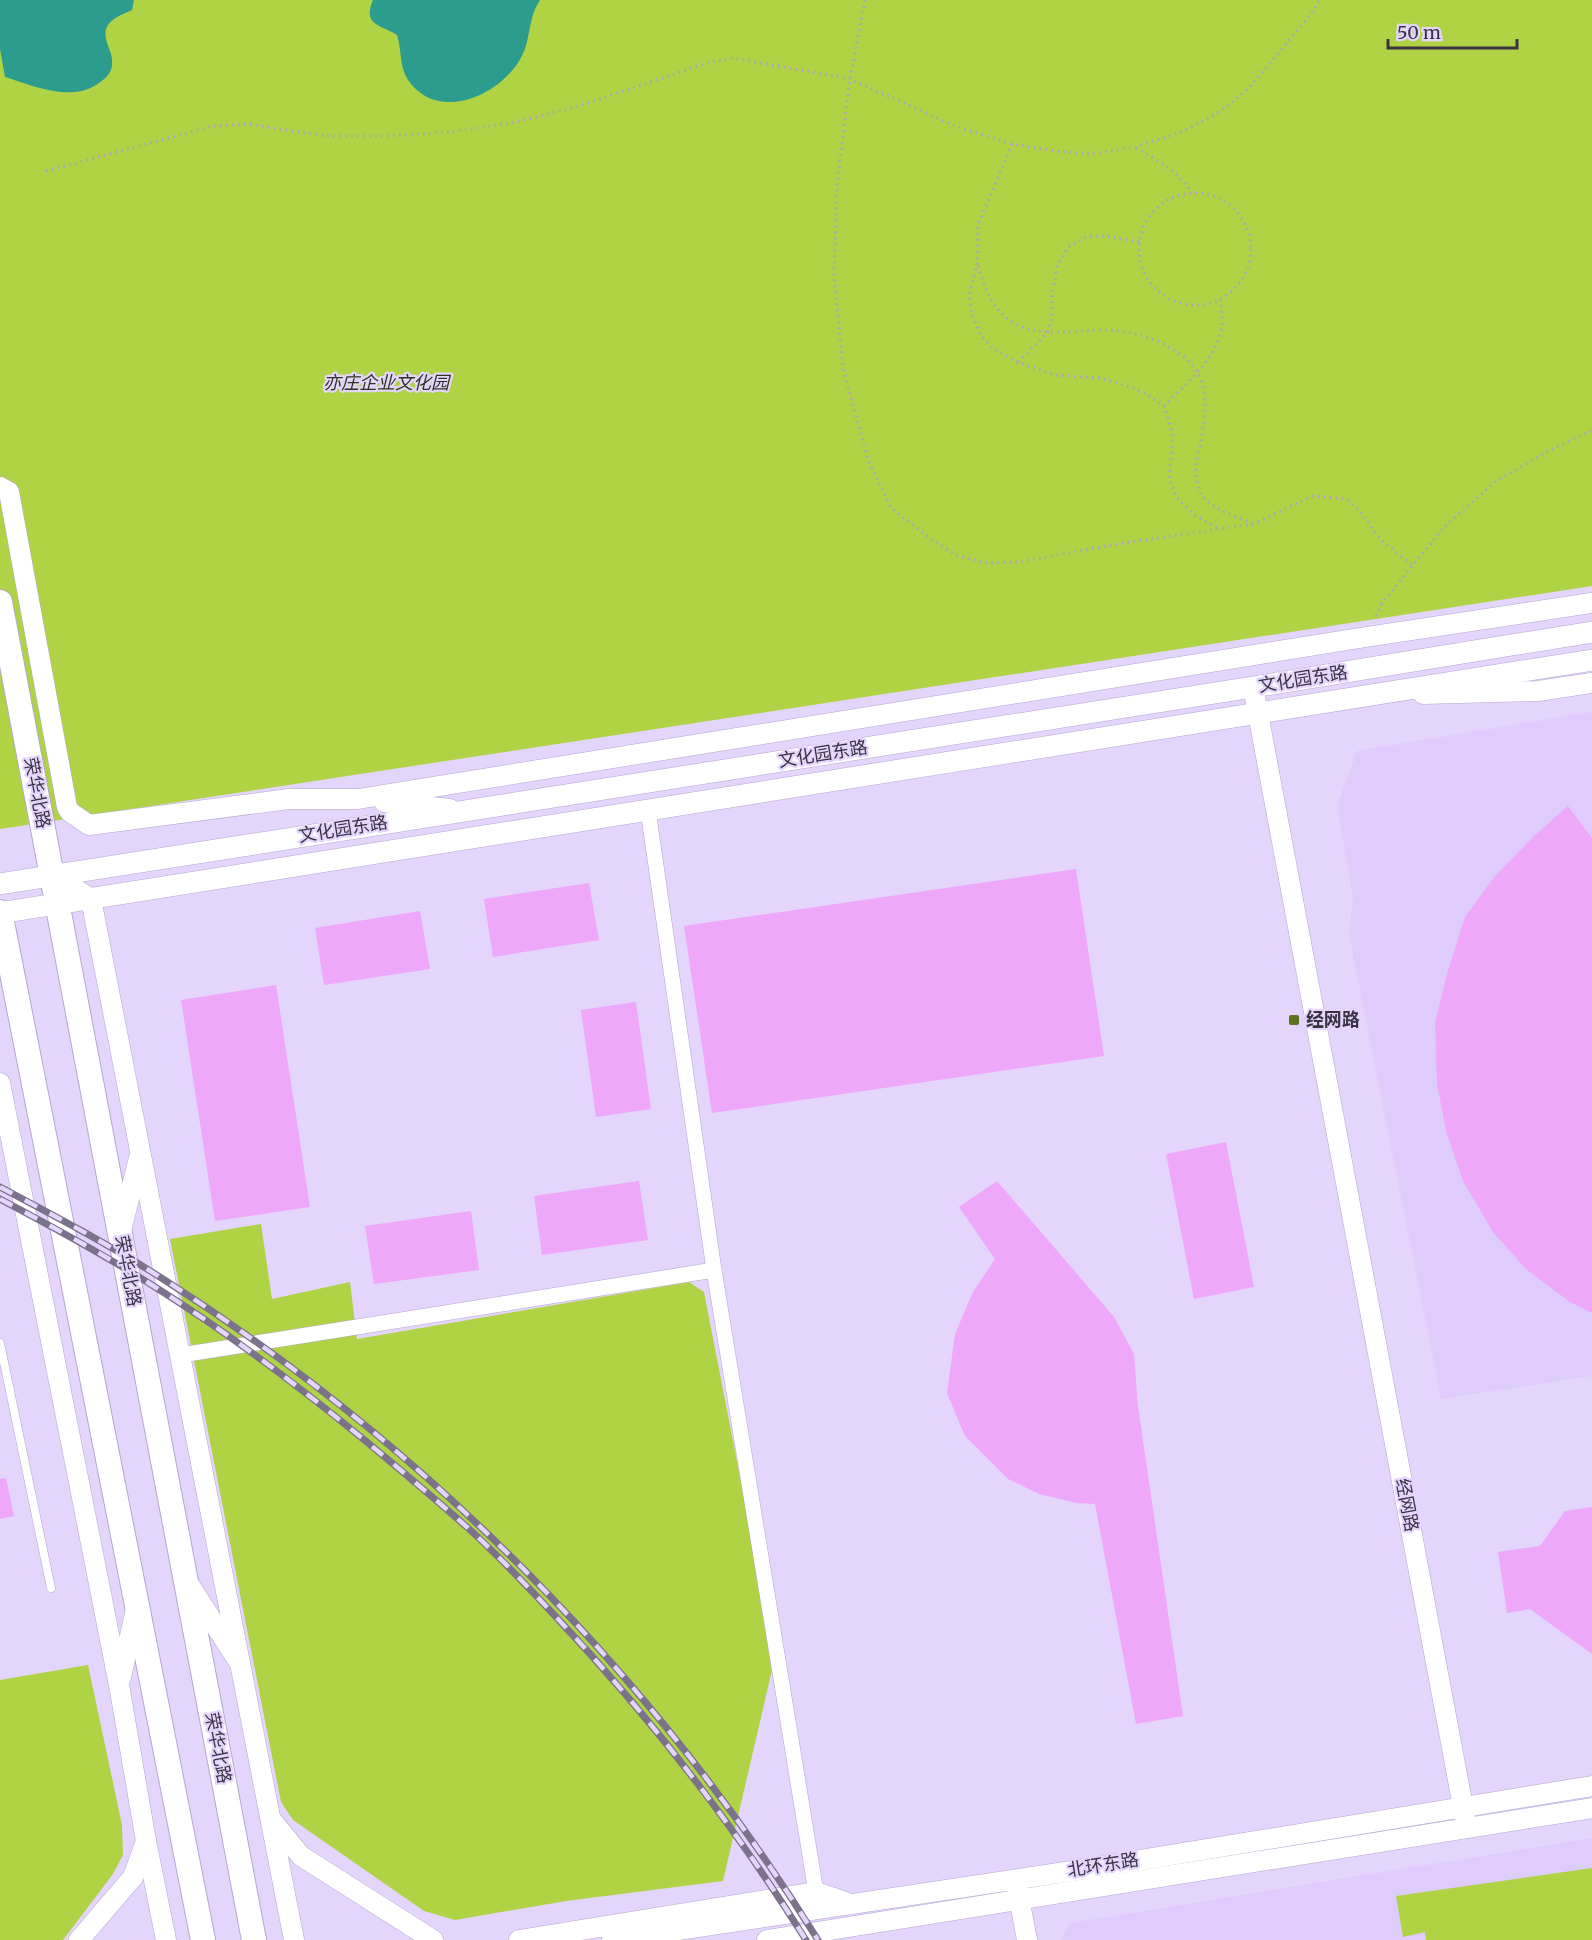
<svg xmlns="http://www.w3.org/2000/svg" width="1592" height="1940" font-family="Merriweather,'Noto Sans SC',serif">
  <rect width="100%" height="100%" fill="#e4d5fd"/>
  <g fill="#deccfc">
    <path d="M 1592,712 L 1592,1376 L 1441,1399 L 1349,934 L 1353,898 L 1337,806 L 1357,751 Z"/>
    <path d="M 1592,1838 L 1592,1940 L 1061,1940 L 1070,1923 Z"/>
  </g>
  <g fill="#b0d245">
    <path d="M 0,0 L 1592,0 L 1592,586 L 0,829 Z"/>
    <path d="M 261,1224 L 272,1299 L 350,1282 L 357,1339 L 689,1282 L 704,1292 L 775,1657 L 723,1881 L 566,1901 L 455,1920 L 424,1911 L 293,1820 L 281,1802 L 170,1239 Z"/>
    <path d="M 88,1665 L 122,1825 L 123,1855 L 113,1874 L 63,1940 L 0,1940 L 0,1680 Z"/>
    <path d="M 1592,1868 L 1592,1940 L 1426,1940 L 1425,1932 L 1403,1937 L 1396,1896 Z"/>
  </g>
  <g fill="#2b9c8d">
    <path d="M 0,0 L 134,0 L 132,10 C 122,15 110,18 106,29 C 103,42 114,52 112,65 C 111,74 106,78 99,83 C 72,103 34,86 5,77 L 0,49 Z"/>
    <path d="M 373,0 L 540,0 C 528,18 531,38 522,56 C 502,95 438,124 408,80 C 399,66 402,50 397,35 C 381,24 362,26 373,0 Z"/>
  </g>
  <g fill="#eea7f9">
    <path d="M 1568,806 L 1592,838 L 1592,1313 L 1570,1302 L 1527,1270 L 1493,1232 L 1463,1181 L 1446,1131 L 1437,1084 L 1435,1023 L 1447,974 L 1465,917 L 1495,876 L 1534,836 Z"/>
    <path d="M 1076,869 L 1104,1056 L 712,1113 L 684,926 Z"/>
    <path d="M 589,883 L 599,940 L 493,957 L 484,899 Z"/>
    <path d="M 420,911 L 430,969 L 324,985 L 315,928 Z"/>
    <path d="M 276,985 L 310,1207 L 215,1221 L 181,1000 Z"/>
    <path d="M 636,1002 L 651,1109 L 596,1117 L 581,1010 Z"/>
    <path d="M 1226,1142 L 1254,1287 L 1194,1299 L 1166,1154 Z"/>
    <path d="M 639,1181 L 648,1240 L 542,1255 L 534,1196 Z"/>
    <path d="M 997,1181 L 1114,1317 L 1134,1354 L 1138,1406 L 1183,1716 L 1136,1724 L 1095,1504 L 1077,1503 L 1039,1494 L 1008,1479 L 965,1436 L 947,1393 L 955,1334 L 973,1292 L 995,1259 L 959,1207 Z"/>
    <path d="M 471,1211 L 479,1270 L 374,1284 L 365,1226 Z"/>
    <path d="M 6,1478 L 14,1516 L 0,1519 L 0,1479 Z"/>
    <path d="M 1592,1507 L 1592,1654 L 1530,1609 L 1507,1613 L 1498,1552 L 1540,1546 L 1565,1511 Z"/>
  </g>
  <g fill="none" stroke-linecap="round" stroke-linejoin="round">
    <defs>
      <path id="service" d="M 0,1343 L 51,1588"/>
      <g id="minor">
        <path d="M 648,810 L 714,1270 L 816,1892"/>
        <path d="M 181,1355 L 714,1270"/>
      </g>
      <g id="tertiary">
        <path d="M 0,487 L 9,492 L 67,807 L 70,812 L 89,825 L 289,799 L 358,799 L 1366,637 L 1592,603"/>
        <path d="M 1253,687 L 1467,1828"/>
        <path d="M 1423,694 L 1538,691 L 1592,683"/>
        <path d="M 384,802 L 450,809"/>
        <path d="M 53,874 L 91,899 L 294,1940"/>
        <path d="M 0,1083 L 119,1685 L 146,1841 L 133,1877 L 79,1940"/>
        <path d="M 121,1231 L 139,1158"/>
        <path d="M 188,1583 L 237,1659"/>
        <path d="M 121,1677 L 136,1609"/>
        <path d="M 274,1823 L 301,1856 L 433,1940"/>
        <path d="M 146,1841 L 166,1940"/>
        <path d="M 1017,1887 L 1027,1940"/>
        <path d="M 519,1940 L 816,1892 L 848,1903"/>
        <path d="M 612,1940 L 1092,1868 L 1592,1786"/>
        <path d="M 767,1940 L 1592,1808"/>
      </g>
      <g id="secondary">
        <path d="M 0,884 L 1253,687 L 1592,632"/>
        <path d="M 0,913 L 1592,660"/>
      </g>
      <g id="primary">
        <path d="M 0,602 L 254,1940"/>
        <path d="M 0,912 L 203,1940"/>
      </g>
    </defs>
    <use href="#service" stroke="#b5a7ce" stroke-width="9"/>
    <use href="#minor" stroke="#b5a7ce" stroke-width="16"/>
    <use href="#tertiary" stroke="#b5a7ce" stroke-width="21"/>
    <use href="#secondary" stroke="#b5a7ce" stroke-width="22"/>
    <use href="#primary" stroke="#b5a7ce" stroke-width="26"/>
    <g stroke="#afa2c3" stroke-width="3" stroke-dasharray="1.5 4.5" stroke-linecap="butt">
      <path d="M 865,0 L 850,79 L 837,183 L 834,274 L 843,368 L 868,460 L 891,508 L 932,540 L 956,555 L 985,563 L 1018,562 L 1124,543 L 1254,524 L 1312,496 L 1346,499 L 1358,509 L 1380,539 L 1413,566"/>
      <path d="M 1012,144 L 978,225 L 977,264 L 969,296 L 973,317 L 981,336 L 995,350 L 1017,362 L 1055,375 L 1099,378 L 1130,387 L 1148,395 L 1164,406 L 1173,434 L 1169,479 L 1177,498 L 1193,514 L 1219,529"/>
      <path d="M 1136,148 C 1158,161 1178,171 1192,193"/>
      <path d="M 46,171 L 214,126 L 247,124 L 325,136 L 388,136 L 450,132 L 512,123 L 579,106 L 707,63 L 733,58 L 850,79 L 955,126 L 1012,144 L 1054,151 L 1090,154 L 1135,147 L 1182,132 L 1219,112 L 1248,89 L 1308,18 L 1320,0"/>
      <circle cx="1195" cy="249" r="56"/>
      <path d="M 978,266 C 983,282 988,298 999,311 C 1027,343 1071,329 1107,330 C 1133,331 1159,339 1180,354 C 1214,380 1206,413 1199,450 C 1197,461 1194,470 1197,481 C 1198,485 1199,491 1201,494 C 1210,508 1237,518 1252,523"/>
      <path d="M 1018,362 L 1048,332 L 1052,315 L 1052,293 L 1057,266 L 1068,247 L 1086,237 L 1105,236 L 1139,242"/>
      <path d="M 1164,406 C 1185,384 1216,360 1222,328 C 1223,320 1221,309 1220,300"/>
      <path d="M 1376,616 L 1382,603 L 1445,526 L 1496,481 L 1552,449 L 1592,430"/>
    </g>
    <use href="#service" stroke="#fff" stroke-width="8"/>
    <use href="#minor" stroke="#fff" stroke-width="15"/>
    <use href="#tertiary" stroke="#fff" stroke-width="20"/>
    <use href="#secondary" stroke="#fff" stroke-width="21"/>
    <use href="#primary" stroke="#fff" stroke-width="24"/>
    <defs>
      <g id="rail">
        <path d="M 0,1187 C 55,1216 110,1245 163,1279 C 427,1447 652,1674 818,1940"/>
        <path d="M 0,1199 C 53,1227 105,1255 155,1287 C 227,1332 296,1384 362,1438 C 397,1467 433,1497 468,1528 C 499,1556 529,1588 558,1619 C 650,1717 734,1825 806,1940"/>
      </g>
    </defs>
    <use href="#rail" stroke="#7b728b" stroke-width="7"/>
    <use href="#rail" stroke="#e4d5fd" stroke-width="4.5" stroke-dasharray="14" stroke-linecap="butt"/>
  </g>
  <rect fill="#5c701e" stroke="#e4d5fd" stroke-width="2" x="1288" y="1014" width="12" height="12" rx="3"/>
  <g text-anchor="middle" stroke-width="4.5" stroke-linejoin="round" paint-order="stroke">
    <g font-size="18" font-style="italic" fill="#2d341d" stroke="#e4d5fd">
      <text x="386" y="389">亦庄企业文化园</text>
    </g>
    <g font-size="18" fill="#383242" stroke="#e4d5fd">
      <text transform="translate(1303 679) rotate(-9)" y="6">文化园东路</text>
      <text transform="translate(823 754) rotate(-9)" y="6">文化园东路</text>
      <text transform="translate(37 793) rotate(79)" y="6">荣华北路</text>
      <text transform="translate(343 829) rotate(-9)" y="6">文化园东路</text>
      <text transform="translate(128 1271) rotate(79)" y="6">荣华北路</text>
      <text transform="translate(1407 1505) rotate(79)" y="6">经网路</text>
      <text transform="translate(218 1748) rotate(79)" y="6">荣华北路</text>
      <text transform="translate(1103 1865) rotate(-9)" y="6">北环东路</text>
    </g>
    <g font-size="18" font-weight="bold" fill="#383242" stroke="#e4d5fd" text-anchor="start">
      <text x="1306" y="1026">经网路</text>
    </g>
  </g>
  <path d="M1388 39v9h129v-9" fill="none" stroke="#383242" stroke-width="3"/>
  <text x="1397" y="39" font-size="18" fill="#383242" stroke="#e4d5fd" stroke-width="4.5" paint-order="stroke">50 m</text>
</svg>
